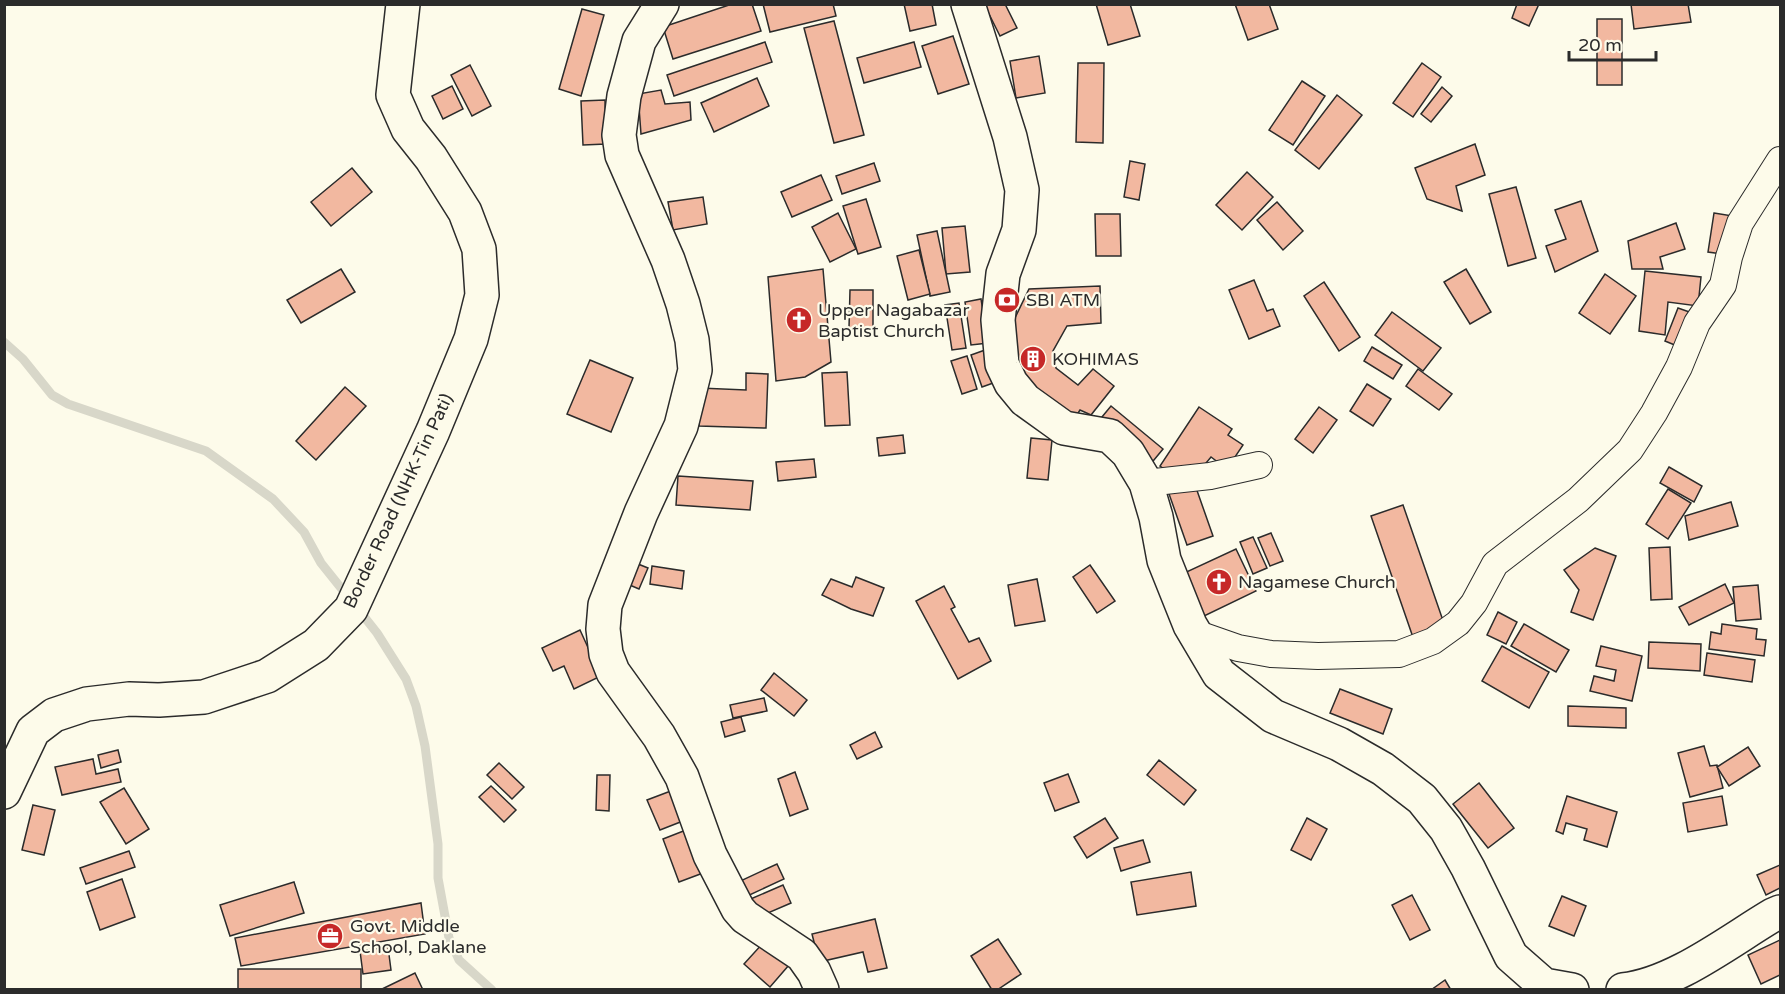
<svg xmlns="http://www.w3.org/2000/svg" width="1785" height="994" font-family="'Varela Round',sans-serif">
  <rect width="100%" height="100%" fill="#fdfbea"/>
  <g fill="none" stroke-linecap="round" stroke-linejoin="round">
    <g stroke="#d8d7c9" stroke-width="9">
      <path d="M 4,342 L 23,359 L 52,395 L 68,404 L 206,451 L 273,499 L 304,532 L 321,563 L 349,598"/>
      <path d="M 358,609 L 377,633 L 406,679 L 416,706 L 425,746 L 438,844 L 438,878 L 449,938 L 459,960 L 492,990"/>
    </g>
  </g>
  <g fill="#f2b8a0" stroke="#2b2b2b" stroke-width="1.5">
    <path d="M 732,4 L 752,4 L 761,31 L 673,59 L 663,27 Z"/>
    <path d="M 763,4 L 833,4 L 836,16 L 770,32 Z"/>
    <path d="M 904,4 L 932,4 L 936,25 L 910,31 Z"/>
    <path d="M 984,4 L 1005,4 L 1017,28 L 1000,36 Z"/>
    <path d="M 1096,4 L 1130,4 L 1140,36 L 1108,45 Z"/>
    <path d="M 1235,4 L 1269,4 L 1278,29 L 1248,40 Z"/>
    <path d="M 1517,4 L 1539,4 L 1529,26 L 1512,18 Z"/>
    <path d="M 1631,4 L 1688,4 L 1691,22 L 1634,29 Z"/>
    <path d="M 582,9 L 604,15 L 581,96 L 559,89 Z"/>
    <rect x="1597" y="19" width="25" height="66"/>
    <path d="M 834,21 L 864,135 L 834,143 L 804,28 Z"/>
    <path d="M 953,36 L 969,84 L 938,94 L 922,46 Z"/>
    <path d="M 765,42 L 772,62 L 674,96 L 667,75 Z"/>
    <path d="M 914,42 L 921,67 L 864,83 L 857,58 Z"/>
    <path d="M 1039,56 L 1045,93 L 1016,98 L 1010,61 Z"/>
    <path d="M 1078,63 L 1104,63 L 1103,143 L 1076,142 Z"/>
    <path d="M 1422,63 L 1441,77 L 1413,117 L 1393,103 Z"/>
    <path d="M 470,65 L 491,106 L 472,116 L 451,75 Z"/>
    <path d="M 757,78 L 769,106 L 714,132 L 701,103 Z"/>
    <path d="M 1302,81 L 1325,96 L 1293,145 L 1269,130 Z"/>
    <path d="M 452,86 L 463,109 L 443,119 L 432,96 Z"/>
    <path d="M 1442,87 L 1452,96 L 1431,122 L 1421,114 Z"/>
    <path d="M 661,90 L 665,104 L 690,102 L 691,120 L 641,134 L 638,94 Z"/>
    <path d="M 1337,95 L 1362,115 L 1319,169 L 1295,150 Z"/>
    <path d="M 605,100 L 606,144 L 583,145 L 581,101 Z"/>
    <path d="M 1475,144 L 1485,175 L 1456,186 L 1462,211 L 1427,199 L 1415,168 Z"/>
    <path d="M 1130,161 L 1145,164 L 1139,200 L 1124,197 Z"/>
    <path d="M 874,163 L 880,181 L 842,194 L 836,176 Z"/>
    <path d="M 352,168 L 372,192 L 331,226 L 311,202 Z"/>
    <path d="M 1247,172 L 1273,197 L 1242,230 L 1216,205 Z"/>
    <path d="M 821,175 L 832,200 L 792,217 L 781,192 Z"/>
    <path d="M 1516,187 L 1536,258 L 1508,266 L 1489,194 Z"/>
    <path d="M 703,197 L 707,224 L 673,230 L 668,202 Z"/>
    <path d="M 866,199 L 881,247 L 858,254 L 843,206 Z"/>
    <path d="M 1581,201 L 1598,251 L 1555,272 L 1546,246 L 1566,239 L 1555,210 Z"/>
    <path d="M 1277,202 L 1303,231 L 1283,250 L 1257,220 Z"/>
    <path d="M 838,213 L 856,249 L 830,262 L 812,227 Z"/>
    <path d="M 1714,213 L 1739,217 L 1722,254 L 1708,252 Z"/>
    <path d="M 1095,214 L 1120,214 L 1121,256 L 1096,256 Z"/>
    <path d="M 1676,223 L 1685,249 L 1660,257 L 1663,269 L 1632,269 L 1628,241 Z"/>
    <path d="M 965,226 L 970,272 L 946,274 L 942,228 Z"/>
    <path d="M 937,231 L 950,292 L 930,296 L 917,235 Z"/>
    <path d="M 919,250 L 930,294 L 908,300 L 897,256 Z"/>
    <path d="M 341,269 L 355,292 L 301,323 L 287,300 Z"/>
    <path d="M 823,269 L 831,362 L 805,377 L 776,381 L 768,277 Z"/>
    <path d="M 1466,269 L 1491,312 L 1470,324 L 1444,282 Z"/>
    <path d="M 1645,271 L 1701,277 L 1698,306 L 1668,302 L 1665,335 L 1639,331 Z"/>
    <path d="M 1605,274 L 1636,296 L 1610,334 L 1579,313 Z"/>
    <path d="M 1254,280 L 1267,311 L 1273,309 L 1280,326 L 1249,339 L 1229,290 Z"/>
    <path d="M 1324,282 L 1360,337 L 1339,351 L 1304,296 Z"/>
    <path d="M 1100,286 L 1101,323 L 1067,326 L 1053,351 L 1056,368 L 1078,385 L 1093,369 L 1114,386 L 1091,415 L 1080,410 L 1073,421 L 1013,375 L 1011,326 L 1029,289 Z"/>
    <path d="M 850,290 L 873,290 L 873,328 L 849,328 Z"/>
    <path d="M 981,299 L 988,343 L 971,345 L 965,302 Z"/>
    <path d="M 959,303 L 966,348 L 952,350 L 945,305 Z"/>
    <path d="M 1678,308 L 1695,314 L 1682,348 L 1665,341 Z"/>
    <path d="M 1392,312 L 1441,348 L 1423,371 L 1375,335 Z"/>
    <path d="M 1372,347 L 1402,365 L 1393,379 L 1364,361 Z"/>
    <path d="M 985,350 L 996,382 L 982,387 L 971,355 Z"/>
    <path d="M 967,356 L 977,389 L 962,394 L 951,361 Z"/>
    <path d="M 590,360 L 633,378 L 611,432 L 567,414 Z"/>
    <path d="M 1418,369 L 1452,394 L 1439,410 L 1406,386 Z"/>
    <path d="M 847,372 L 850,425 L 825,426 L 822,373 Z"/>
    <path d="M 746,373 L 768,374 L 766,428 L 699,426 L 700,388 L 746,390 Z"/>
    <path d="M 1367,384 L 1391,399 L 1373,426 L 1350,411 Z"/>
    <path d="M 345,387 L 366,406 L 316,460 L 296,441 Z"/>
    <path d="M 1111,406 L 1163,449 L 1149,466 L 1097,423 Z"/>
    <path d="M 1199,407 L 1232,429 L 1228,435 L 1243,445 L 1227,469 L 1211,457 L 1197,474 L 1178,479 L 1160,466 Z"/>
    <path d="M 1319,407 L 1337,420 L 1313,453 L 1295,439 Z"/>
    <path d="M 903,435 L 905,453 L 879,456 L 877,438 Z"/>
    <path d="M 1031,438 L 1052,440 L 1048,480 L 1027,478 Z"/>
    <path d="M 814,459 L 816,477 L 778,481 L 776,462 Z"/>
    <path d="M 1669,467 L 1702,486 L 1694,502 L 1660,483 Z"/>
    <path d="M 678,476 L 753,481 L 750,510 L 676,505 Z"/>
    <path d="M 1194,482 L 1213,536 L 1187,545 L 1168,491 Z"/>
    <path d="M 1668,489 L 1691,503 L 1668,539 L 1646,524 Z"/>
    <path d="M 1731,502 L 1738,526 L 1689,540 L 1685,516 Z"/>
    <path d="M 1403,505 L 1448,635 L 1416,646 L 1371,516 Z"/>
    <path d="M 1271,533 L 1283,561 L 1270,566 L 1258,538 Z"/>
    <path d="M 1253,537 L 1267,568 L 1253,574 L 1240,542 Z"/>
    <path d="M 1670,547 L 1672,599 L 1651,600 L 1649,548 Z"/>
    <path d="M 1595,548 L 1616,556 L 1593,620 L 1571,612 L 1579,590 L 1564,570 Z"/>
    <path d="M 1236,549 L 1256,591 L 1202,617 L 1182,574 Z"/>
    <path d="M 633,562 L 648,568 L 639,589 L 625,583 Z"/>
    <path d="M 1090,565 L 1115,601 L 1097,613 L 1073,577 Z"/>
    <path d="M 652,566 L 684,571 L 682,589 L 650,584 Z"/>
    <path d="M 856,577 L 884,588 L 873,616 L 851,609 L 822,595 L 831,579 L 852,587 Z"/>
    <path d="M 1037,579 L 1045,621 L 1015,626 L 1008,585 Z"/>
    <path d="M 1725,584 L 1734,603 L 1689,625 L 1679,607 Z"/>
    <path d="M 1758,585 L 1761,619 L 1736,621 L 1733,587 Z"/>
    <path d="M 944,586 L 955,607 L 951,609 L 969,642 L 979,638 L 991,661 L 958,679 L 916,601 Z"/>
    <path d="M 1498,612 L 1517,622 L 1506,644 L 1487,635 Z"/>
    <path d="M 1524,624 L 1569,650 L 1556,672 L 1511,646 Z"/>
    <path d="M 1722,624 L 1757,629 L 1756,639 L 1766,640 L 1764,656 L 1709,649 L 1711,632 L 1721,634 Z"/>
    <path d="M 580,630 L 601,676 L 574,689 L 564,666 L 553,671 L 542,648 Z"/>
    <path d="M 1649,642 L 1701,644 L 1700,671 L 1648,668 Z"/>
    <path d="M 1502,646 L 1549,672 L 1529,708 L 1482,681 Z"/>
    <path d="M 1601,646 L 1642,656 L 1632,701 L 1590,691 L 1594,676 L 1614,681 L 1616,670 L 1596,666 Z"/>
    <path d="M 1707,653 L 1755,660 L 1752,682 L 1704,675 Z"/>
    <path d="M 774,673 L 807,700 L 794,716 L 761,690 Z"/>
    <path d="M 1340,689 L 1392,709 L 1383,734 L 1330,713 Z"/>
    <path d="M 764,698 L 767,711 L 733,718 L 730,705 Z"/>
    <path d="M 1568,706 L 1626,708 L 1626,728 L 1568,726 Z"/>
    <path d="M 741,717 L 745,731 L 725,737 L 721,722 Z"/>
    <path d="M 875,732 L 882,747 L 857,759 L 850,745 Z"/>
    <path d="M 1704,746 L 1710,766 L 1717,765 L 1723,788 L 1690,797 L 1678,753 Z"/>
    <path d="M 1748,747 L 1760,766 L 1729,786 L 1717,767 Z"/>
    <path d="M 118,750 L 121,762 L 101,768 L 98,755 Z"/>
    <path d="M 93,759 L 96,774 L 118,769 L 121,782 L 62,795 L 55,767 Z"/>
    <path d="M 1159,760 L 1196,790 L 1184,805 L 1147,775 Z"/>
    <path d="M 499,763 L 524,787 L 512,799 L 487,775 Z"/>
    <path d="M 795,772 L 808,809 L 790,816 L 778,779 Z"/>
    <path d="M 1068,774 L 1079,802 L 1055,811 L 1044,783 Z"/>
    <path d="M 597,775 L 610,775 L 609,811 L 596,810 Z"/>
    <path d="M 1479,783 L 1514,828 L 1488,848 L 1453,804 Z"/>
    <path d="M 491,786 L 516,810 L 504,822 L 479,797 Z"/>
    <path d="M 124,788 L 149,829 L 126,844 L 100,802 Z"/>
    <path d="M 676,789 L 688,819 L 660,830 L 647,800 Z"/>
    <path d="M 1567,796 L 1617,812 L 1607,847 L 1584,840 L 1587,829 L 1566,823 L 1563,834 L 1556,831 Z"/>
    <path d="M 1722,796 L 1727,825 L 1688,832 L 1683,803 Z"/>
    <path d="M 33,805 L 55,810 L 44,855 L 22,850 Z"/>
    <path d="M 1105,818 L 1118,838 L 1087,858 L 1074,837 Z"/>
    <path d="M 1307,818 L 1327,829 L 1311,860 L 1291,850 Z"/>
    <path d="M 686,830 L 703,873 L 679,882 L 663,839 Z"/>
    <path d="M 1143,840 L 1150,862 L 1121,871 L 1114,848 Z"/>
    <path d="M 129,851 L 135,867 L 86,884 L 80,868 Z"/>
    <path d="M 777,864 L 784,879 L 743,898 L 736,883 Z"/>
    <path d="M 1780,865 L 1780,888 L 1766,895 L 1757,875 Z"/>
    <path d="M 1191,872 L 1196,906 L 1137,915 L 1131,882 Z"/>
    <path d="M 122,879 L 135,917 L 100,930 L 87,892 Z"/>
    <path d="M 294,882 L 304,913 L 230,936 L 220,905 Z"/>
    <path d="M 783,885 L 791,903 L 754,919 L 746,901 Z"/>
    <path d="M 1412,895 L 1430,930 L 1410,940 L 1392,905 Z"/>
    <path d="M 1562,896 L 1586,906 L 1574,936 L 1549,926 Z"/>
    <path d="M 421,903 L 425,934 L 241,966 L 235,938 Z"/>
    <path d="M 875,919 L 887,968 L 868,972 L 863,952 L 819,962 L 812,934 Z"/>
    <path d="M 998,939 L 1021,974 L 997,990 L 992,990 L 971,956 Z"/>
    <path d="M 1780,940 L 1780,975 L 1761,984 L 1748,955 Z"/>
    <path d="M 764,942 L 789,965 L 770,987 L 744,964 Z"/>
    <path d="M 388,947 L 391,970 L 363,974 L 360,951 Z"/>
    <rect x="238" y="969" width="123" height="21"/>
    <path d="M 415,973 L 423,990 L 380,990 Z"/>
    <path d="M 1445,980 L 1451,990 L 1431,990 Z"/>
  </g>
  <g fill="none" stroke-linecap="round" stroke-linejoin="round">
    <defs>
      <g id="minor">
        <path d="M 1146,483 L 1210,476 L 1259,465"/>
        <path d="M 1195,633 L 1238,648 L 1271,654 L 1318,656 L 1399,654 L 1433,641 L 1458,623 L 1474,603 L 1495,564 L 1578,500 L 1630,450 L 1654,413 L 1679,367 L 1697,323 L 1723,285 L 1729,257 L 1740,223 L 1780,160"/>
      </g>
      <path id="tertiary" d="M 662,4 L 639,41 L 624,96 L 619,135 L 622,155 L 668,260 L 683,304 L 692,340 L 695,370 L 681,426 L 641,513 L 605,605 L 603,629 L 606,654 L 613,672 L 659,736 L 682,777 L 710,855 L 738,909 L 745,917 L 802,955 L 814,972 L 822,990"/>
      <g id="primary">
        <path d="M 968,4 L 1010,137 L 1022,190 L 1019,230 L 1003,274 L 998,320 L 1002,364 L 1011,383 L 1025,400 L 1064,428 L 1110,436 L 1128,453 L 1146,483 L 1156,517 L 1164,560 L 1190,625 L 1219,674 L 1273,716 L 1339,744 L 1383,769 L 1422,799 L 1446,829 L 1468,868 L 1511,956 L 1544,985 L 1572,990"/>
        <path d="M 4,792 L 33,731 L 54,715 L 87,704 L 129,699 L 159,700 L 204,697 L 267,676 L 316,645 L 351,609 L 433,431 L 471,339 L 482,295 L 479,249 L 465,212 L 431,158 L 408,129 L 393,95 L 403,4"/>
        <path d="M 1623,990 C 1675,984 1729,941 1773,915 L 1780,912"/>
      </g>
    </defs>
    <use href="#minor" stroke="#2b2b2b" stroke-width="28"/>
    <use href="#tertiary" stroke="#2b2b2b" stroke-width="36"/>
    <use href="#primary" stroke="#2b2b2b" stroke-width="36"/>
    <use href="#minor" stroke="#fdfbea" stroke-width="26"/>
    <use href="#tertiary" stroke="#fdfbea" stroke-width="33"/>
    <use href="#primary" stroke="#fdfbea" stroke-width="33"/>
  </g>
  <defs>
    <symbol id="bank-disc" viewBox="-11 -11 22 22"><circle r="9.5" fill="#c62828" stroke="#fdfbea"/><path d="M-6-4H6V4H-6ZM0-2.3a2.3 2.3 0 1 0 0 4.6a2.3 2.3 0 1 0 0-4.6Z" fill="#fff"/></symbol>
    <symbol id="church-disc" viewBox="-11 -11 22 22"><circle r="9.5" fill="#c62828" stroke="#fdfbea"/><path d="M-1.2-6h2.4v3.5h3.3v2.4h-3.3V6h-2.4V-.1h-3.3v-2.4h3.3Z" fill="#fff"/></symbol>
    <symbol id="building-disc" viewBox="-11 -11 22 22"><circle r="9.5" fill="#c62828" stroke="#fdfbea"/><path d="M-4-6H4V6H1V3H-1V6H-4ZM-2.5-4.3h1.7v1.8h-1.7ZM.8-4.3h1.7v1.8H.8ZM-2.5-1h1.7V.8h-1.7ZM.8-1h1.7V.8H.8Z" fill="#fff"/></symbol>
    <symbol id="office-disc" viewBox="-11 -11 22 22"><circle r="9.5" fill="#c62828" stroke="#fdfbea"/><path d="M-6-3h4V-5.5h4V-3h4V5H-6ZM-1-4.5V-3h2v-1.5ZM-6 0V1H6V0Z" fill="#fff"/></symbol>
  </defs>
  <g fill-rule="evenodd">
    <use href="#bank-disc" x="992" y="285" width="30" height="30"/>
    <use href="#church-disc" x="784" y="305" width="30" height="30"/>
    <use href="#building-disc" x="1018" y="344" width="30" height="30"/>
    <use href="#church-disc" x="1204" y="567" width="30" height="30"/>
    <use href="#office-disc" x="315" y="921" width="30" height="30"/>
  </g>
  <g text-anchor="middle" stroke-width="4.5" stroke-linejoin="round" paint-order="stroke">
    <g font-size="18" fill="#2b2b2b" stroke="#fdfbea" text-anchor="start">
      <text x="1026" y="306">SBI ATM</text>
      <text x="818" y="316">Upper Nagabazar<tspan x="818" dy="21">Baptist Church</tspan></text>
      <text x="1052" y="365">KOHIMAS</text>
      <text x="1238" y="588">Nagamese Church</text>
      <text x="350" y="932">Govt. Middle<tspan x="350" dy="21">School, Daklane</tspan></text>
    </g>
    <g font-size="18" fill="#2b2b2b" stroke="#fdfbea">
      <text transform="translate(398 501) rotate(-65)" y="6">Border Road (NHK-Tin Pati)</text>
    </g>
  </g>
  <rect width="1785" height="994" fill="none" stroke="#2b2b2b" stroke-width="12"/>
  <path d="M1569 51v9h87v-9" fill="none" stroke="#2b2b2b" stroke-width="3"/>
  <text x="1578" y="51" font-size="18" fill="#2b2b2b" stroke="#fdfbea" stroke-width="4.5" paint-order="stroke">20 m</text>
</svg>
